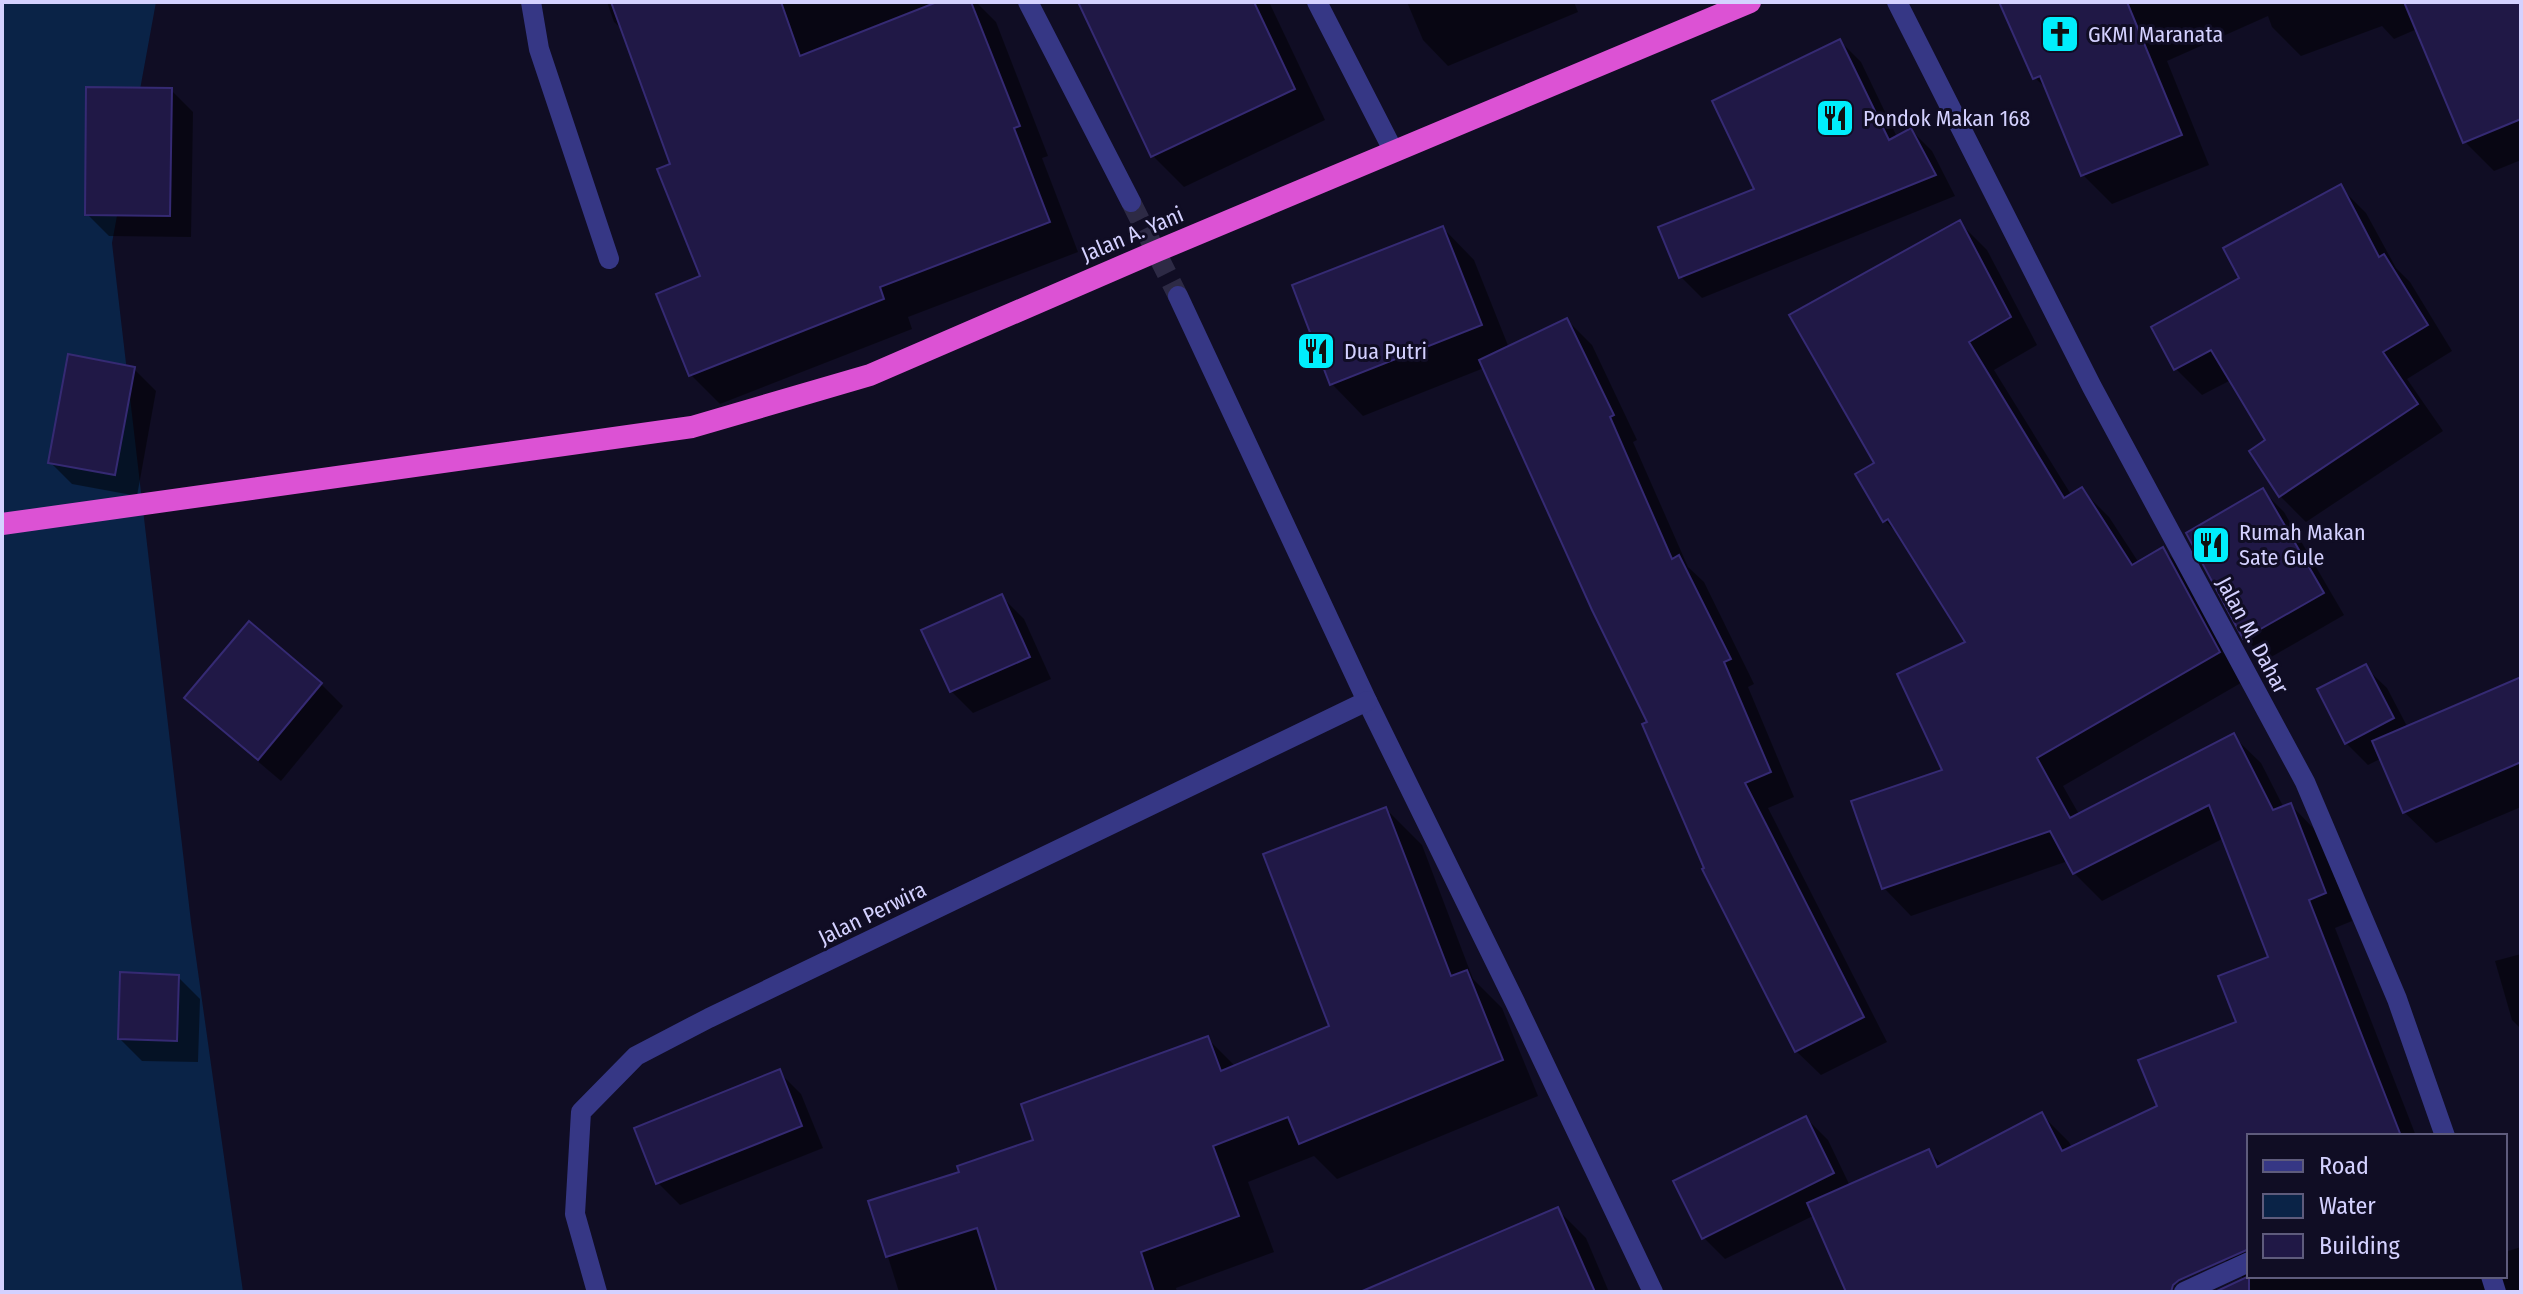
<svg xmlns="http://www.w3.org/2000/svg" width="2523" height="1294" font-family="'Fira Sans Condensed',sans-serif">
  <rect width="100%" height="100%" fill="#100d24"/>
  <path fill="#0a2347" d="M 2,2 L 156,2 L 112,243 L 191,922 L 243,1292 L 2,1292 Z"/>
  <g fill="#0007">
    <path d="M 607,2 L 976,2 L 996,22 L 1048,156 L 1042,158 L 1078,252 L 908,317 L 912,329 L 720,404 L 691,375 L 703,277 L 673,165 L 624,31 L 614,22 Z"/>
    <path d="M 1080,2 L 1269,2 L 1325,120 L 1184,187 L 1152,155 Z"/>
    <path d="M 1407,2 L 1574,2 L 1578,12 L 1448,66 L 1423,40 Z"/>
    <path d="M 2001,2 L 2521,2 L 2521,160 L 2494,171 L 2465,142 L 2417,29 L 2394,39 L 2382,26 L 2301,56 L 2272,27 L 2268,16 L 2167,61 L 2209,165 L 2112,204 L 2083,175 L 2049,91 L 2035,78 Z"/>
    <path d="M 1840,41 L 1861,62 L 1897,137 L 1911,130 L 1932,151 L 1955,196 L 1702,298 L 1681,277 L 1757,190 Z"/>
    <path d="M 171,90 L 193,112 L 191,237 L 109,236 L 87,214 Z"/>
    <path d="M 2340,187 L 2366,213 L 2396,268 L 2410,282 L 2452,351 L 2407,379 L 2443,431 L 2306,522 L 2280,496 L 2268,441 L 2231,380 L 2202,395 L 2176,369 L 2242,279 Z"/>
    <path d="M 1959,222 L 1987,250 L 2037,345 L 1994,370 L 2072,496 L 2082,490 L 2109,517 L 2139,563 L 2163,549 L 2190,576 L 2246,680 L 2063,786 L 2080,816 L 2233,736 L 2261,763 L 2284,808 L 2291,805 L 2318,833 L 2352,921 L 2335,928 L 2416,1136 L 2249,1136 L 2249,1276 L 2505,1276 L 2505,1252 L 2521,1247 L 2521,1292 L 2235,1292 L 2245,1280 L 2224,1259 L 2150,1292 L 1849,1292 L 1815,1215 L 1725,1259 L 1703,1237 L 1806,1118 L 1828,1140 L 1850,1186 L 1929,1152 L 1943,1166 L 2041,1114 L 2069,1142 L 2072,1148 L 2159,1107 L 2238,1023 L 2271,958 L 2224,838 L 2102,901 L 2074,873 L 2068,861 L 1911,916 L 1884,888 L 1945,771 L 1968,643 L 1903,539 L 1885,521 L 1877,464 Z"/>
    <path d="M 1443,228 L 1474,260 L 1509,348 L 1567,320 L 1592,345 L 1637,440 L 1633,442 L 1688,567 L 1704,582 L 1754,684 L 1748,687 L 1794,797 L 1768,808 L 1887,1042 L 1821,1075 L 1796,1051 L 1706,869 L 1650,723 L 1484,368 L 1363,416 L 1332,384 Z"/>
    <path d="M 134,369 L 156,391 L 137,496 L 72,484 L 50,462 Z"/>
    <path d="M 2262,490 L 2284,512 L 2344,615 L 2266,660 L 2245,638 L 2188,534 Z"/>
    <path d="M 1002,597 L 1024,619 L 1051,679 L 973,713 L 951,691 Z"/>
    <path d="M 249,624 L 321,684 L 343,706 L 281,781 L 209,720 L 187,698 Z"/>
    <path d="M 2365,667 L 2387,688 L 2408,728 L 2521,679 L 2521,807 L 2436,843 L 2404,812 L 2382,758 L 2368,765 L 2346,743 Z"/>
    <path d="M 1386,809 L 1422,845 L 1473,979 L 1502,1008 L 1538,1096 L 1337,1179 L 1314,1156 L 1248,1182 L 1274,1252 L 1176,1288 L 1177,1292 L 899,1292 L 871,1203 L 962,1174 L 1036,1141 L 1207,1038 L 1236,1067 L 1332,1028 Z"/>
    <path d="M 2521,954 L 2521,1029 L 2512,1020 L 2495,961 Z"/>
    <path d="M 178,977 L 200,999 L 198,1062 L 142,1061 L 120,1039 Z"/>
    <path d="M 779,1072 L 801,1094 L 823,1148 L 680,1205 L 658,1183 Z"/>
    <path d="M 1558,1210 L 1586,1238 L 1609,1292 L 1365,1292 Z"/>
  </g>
  <g fill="#201846" stroke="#352a73" stroke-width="2">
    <path d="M 611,2 L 781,2 L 800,56 L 937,2 L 971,2 L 1020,126 L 1014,128 L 1050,222 L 880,287 L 884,299 L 689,376 L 656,294 L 700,276 L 657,169 L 670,164 Z"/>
    <path d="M 1078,2 L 1254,2 L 1295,89 L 1151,157 Z"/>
    <path d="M 1999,2 L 2127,2 L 2182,135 L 2081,176 L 2040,76 L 2033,79 Z"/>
    <path d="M 2404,2 L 2521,2 L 2521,119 L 2463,143 Z"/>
    <path d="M 1840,39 L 1889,140 L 1911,128 L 1936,175 L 1679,278 L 1658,227 L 1754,189 L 1712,101 Z"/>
    <path d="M 86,87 L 172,88 L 170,216 L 85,215 Z"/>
    <path d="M 2341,184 L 2379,257 L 2384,254 L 2428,325 L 2383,352 L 2418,404 L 2279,497 L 2249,451 L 2265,440 L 2211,350 L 2174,370 L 2151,327 L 2239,278 L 2223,248 Z"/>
    <path d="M 1960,220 L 2011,317 L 1969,342 L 2064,498 L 2082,487 L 2132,565 L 2163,547 L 2220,652 L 2037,758 L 2070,818 L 2234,733 L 2273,810 L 2291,803 L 2326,893 L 2309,900 L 2401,1136 L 2249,1136 L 2249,1249 L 2179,1280 L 2173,1285 L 2171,1292 L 1846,1292 L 1807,1203 L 1929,1149 L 1937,1167 L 2042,1112 L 2062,1151 L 2157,1106 L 2138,1060 L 2236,1022 L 2218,976 L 2268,957 L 2209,805 L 2073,874 L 2050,831 L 1882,889 L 1851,801 L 1942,770 L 1897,674 L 1965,642 L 1888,519 L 1883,522 L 1855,474 L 1874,463 L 1789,315 Z"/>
    <path d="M 1443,226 L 1482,325 L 1330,385 L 1292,285 Z"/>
    <path d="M 1567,318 L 1614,415 L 1610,417 L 1672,559 L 1679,555 L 1731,659 L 1724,662 L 1771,772 L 1745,783 L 1864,1017 L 1795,1052 L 1702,869 L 1704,868 L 1642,724 L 1647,722 L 1592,610 L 1479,360 Z"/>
    <path d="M 68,354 L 135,367 L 115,475 L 48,463 Z"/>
    <path d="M 2263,488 L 2324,593 L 2243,639 L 2186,533 Z"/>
    <path d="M 1002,594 L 1030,657 L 950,692 L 921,630 Z"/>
    <path d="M 249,621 L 322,683 L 258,760 L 184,698 Z"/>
    <path d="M 2366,664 L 2394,718 L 2345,744 L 2317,689 Z"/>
    <path d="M 2521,677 L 2521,762 L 2403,813 L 2372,741 Z"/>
    <path d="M 1386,807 L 1451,976 L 1467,970 L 1503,1060 L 1299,1144 L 1288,1117 L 1213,1146 L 1239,1216 L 1141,1252 L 1154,1292 L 997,1292 L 977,1228 L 886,1257 L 868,1201 L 959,1172 L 957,1166 L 1033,1140 L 1021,1104 L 1208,1036 L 1221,1071 L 1329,1026 L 1263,854 Z"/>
    <path d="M 120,972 L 179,975 L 177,1041 L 118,1039 Z"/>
    <path d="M 780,1069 L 802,1126 L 656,1184 L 634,1128 Z"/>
    <path d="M 1806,1116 L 1834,1173 L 1702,1239 L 1673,1181 Z"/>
    <path d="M 1558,1207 L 1595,1292 L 1360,1292 Z"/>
    <path d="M 2249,1276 L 2249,1292 L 2215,1292 Z"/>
  </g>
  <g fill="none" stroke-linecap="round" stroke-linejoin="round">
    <path stroke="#2d2a45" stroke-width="20" stroke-dasharray="20 10" stroke-linecap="butt" d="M 1131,202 L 1178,296"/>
    <path stroke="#363785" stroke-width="20" d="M 1317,2 L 1394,152"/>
    <g stroke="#363785" stroke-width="20">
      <path d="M 531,2 L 539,49 L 609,259"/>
      <path d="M 1028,2 L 1131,202"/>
      <path d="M 1897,2 L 2092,387 L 2305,782 L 2397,999 L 2445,1136"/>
      <path d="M 1178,296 L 1367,701 L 1515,1002 L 1653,1292"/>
      <path d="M 2491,1276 L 2496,1292"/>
      <path d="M 597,1292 L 575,1214 L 581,1112 L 636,1056 L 709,1018 L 1367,701"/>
      <path d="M 2184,1292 L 2249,1262"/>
    </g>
    <path stroke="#dc52d4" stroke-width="22" d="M 2,524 L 692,427 L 870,375 L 1157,251 L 1750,2"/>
  </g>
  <defs>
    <symbol id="church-square" viewBox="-11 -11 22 22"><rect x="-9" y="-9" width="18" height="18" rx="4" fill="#00eefc" stroke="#100d24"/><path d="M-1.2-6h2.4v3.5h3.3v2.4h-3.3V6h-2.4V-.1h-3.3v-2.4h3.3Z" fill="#111"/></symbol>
    <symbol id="restaurant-square" viewBox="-11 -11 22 22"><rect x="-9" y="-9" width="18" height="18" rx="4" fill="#00eefc" stroke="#100d24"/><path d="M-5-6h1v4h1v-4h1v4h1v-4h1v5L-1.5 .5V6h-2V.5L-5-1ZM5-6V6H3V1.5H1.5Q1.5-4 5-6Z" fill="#111"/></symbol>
  </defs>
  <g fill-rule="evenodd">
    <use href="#church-square" x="2038" y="12" width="44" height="44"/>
    <use href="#restaurant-square" x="1813" y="96" width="44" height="44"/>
    <use href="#restaurant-square" x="1294" y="329" width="44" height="44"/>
    <use href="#restaurant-square" x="2189" y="523" width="44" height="44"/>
  </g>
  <g text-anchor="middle" stroke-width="6" stroke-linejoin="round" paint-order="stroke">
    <g font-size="22" fill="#d4d1ff" stroke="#100d24" text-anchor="start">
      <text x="2088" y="42">GKMI Maranata</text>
      <text x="1863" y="126">Pondok Makan 168</text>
      <text x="1344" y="359">Dua Putri</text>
      <text x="2239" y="540">Rumah Makan<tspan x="2239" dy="25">Sate Gule</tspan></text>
    </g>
    <g font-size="22" fill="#d4d1ff" stroke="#100d24">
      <text transform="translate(1132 234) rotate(-23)" y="8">Jalan A. Yani</text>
      <text transform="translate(2253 635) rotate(62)" y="8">Jalan M. Dahar</text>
      <text transform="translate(872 913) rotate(-26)" y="8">Jalan Perwira</text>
    </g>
  </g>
  <rect width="2523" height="1294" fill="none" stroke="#d4d1ff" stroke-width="8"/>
  <rect x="2247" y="1134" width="260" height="144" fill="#100d24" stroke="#5e5b7c" stroke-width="2"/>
  <rect x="2263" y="1160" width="40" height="12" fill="#363785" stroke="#5e5b7c" stroke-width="2"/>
  <text x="2319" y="1174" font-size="24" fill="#d4d1ff">Road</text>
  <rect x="2263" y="1194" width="40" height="24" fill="#0a2347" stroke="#5e5b7c" stroke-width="2"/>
  <text x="2319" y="1214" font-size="24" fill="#d4d1ff">Water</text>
  <rect x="2263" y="1234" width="40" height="24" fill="#201846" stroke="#5e5b7c" stroke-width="2"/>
  <text x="2319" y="1254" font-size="24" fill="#d4d1ff">Building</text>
</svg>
